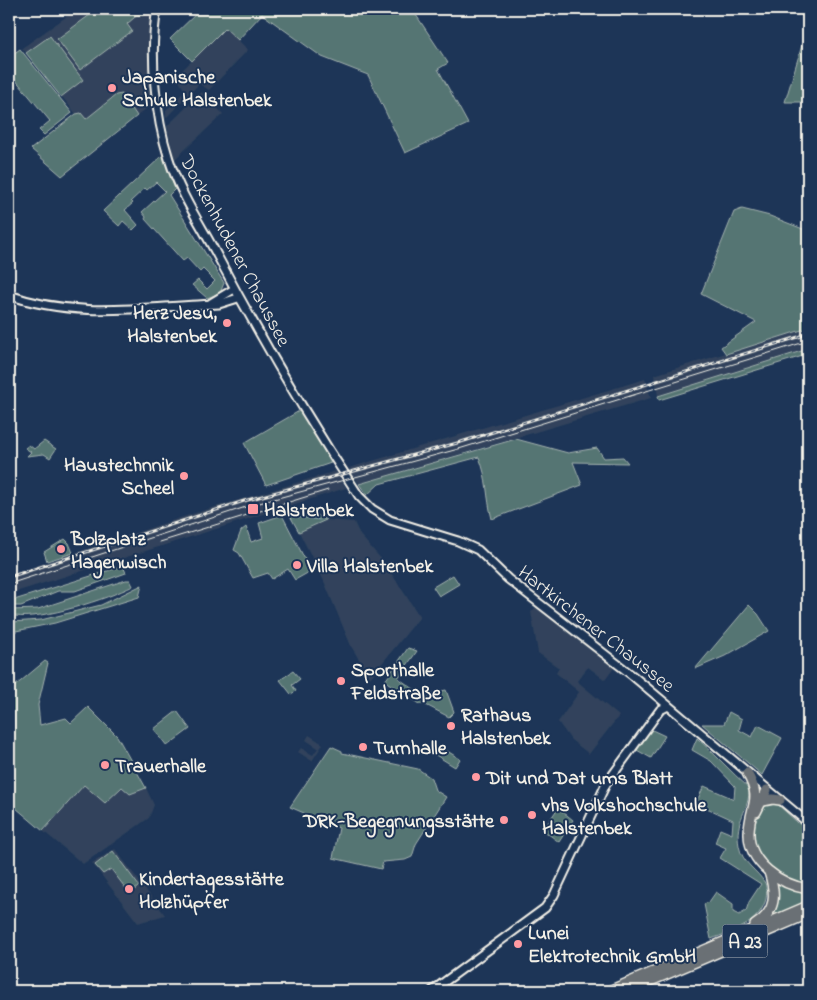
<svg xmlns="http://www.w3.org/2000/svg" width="817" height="1000" font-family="'Indie Flower',sans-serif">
  <rect width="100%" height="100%" fill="#1d3557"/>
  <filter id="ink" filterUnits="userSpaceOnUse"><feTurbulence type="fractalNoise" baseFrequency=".02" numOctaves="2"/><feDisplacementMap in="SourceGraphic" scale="10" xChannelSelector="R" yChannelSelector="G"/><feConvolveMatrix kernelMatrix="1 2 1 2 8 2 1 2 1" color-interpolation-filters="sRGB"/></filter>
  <g filter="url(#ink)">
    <g fill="#30435c">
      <path d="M 77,9 L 151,9 L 149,58 L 152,104 L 62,176 L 31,149 L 76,114 L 22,48 Z"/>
      <path d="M 226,28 L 248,50 L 209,90 L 199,84 L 166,118 L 166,110 L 185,91 L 176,76 Z"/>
      <path d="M 202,92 L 223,114 L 174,160 L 167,126 Z"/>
      <path d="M 808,328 L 808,349 L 658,396 L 654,375 Z"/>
      <path d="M 645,379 L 651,398 L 359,484 L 349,468 Z"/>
      <path d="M 336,471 L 346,488 L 9,594 L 9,575 L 195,513 Z"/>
      <path d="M 326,520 L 354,522 L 360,535 L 384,562 L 420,617 L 370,678 L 351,646 L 323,579 L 299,532 Z"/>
      <path d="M 536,607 L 614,668 L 605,680 L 588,667 L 577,681 L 619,716 L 589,754 L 571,740 L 558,722 L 579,692 L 556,673 L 559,668 L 538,653 L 531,612 Z"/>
      <path d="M 309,735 L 323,744 L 312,761 L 298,752 L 301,748 L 313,755 L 318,748 L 306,740 Z"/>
      <path d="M 84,785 L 122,787 L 130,794 L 146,788 L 154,805 L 149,818 L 83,864 L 43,831 Z"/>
      <path d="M 115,849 L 165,915 L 138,923 L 92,863 Z"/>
    </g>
    <g fill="#547473" stroke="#a4b2ae">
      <path d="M 98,9 L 151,9 L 150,13 L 135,17 L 127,24 L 132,31 L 80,70 L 57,39 Z"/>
      <path d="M 201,9 L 412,9 L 448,63 L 438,69 L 468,124 L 405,153 L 368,75 L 322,57 L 262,14 L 238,40 L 225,28 L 192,61 L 170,39 Z"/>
      <path d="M 808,25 L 808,102 L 785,102 Z"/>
      <path d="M 50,36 L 83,80 L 61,97 L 26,53 Z"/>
      <path d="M 20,49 L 72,113 L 44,135 L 39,130 L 50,121 L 9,72 L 9,57 Z"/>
      <path d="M 122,94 L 137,116 L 62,176 L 31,149 L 76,114 L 81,113 L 86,119 L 116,95 Z"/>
      <path d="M 163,155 L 175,189 L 169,195 L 224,283 L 220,293 L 207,298 L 192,285 L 198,280 L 207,289 L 215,281 L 203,269 L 200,272 L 187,258 L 183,261 L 145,219 L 146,217 L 142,212 L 165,191 L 156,182 L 147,190 L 145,188 L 131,201 L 133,203 L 125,210 L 138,225 L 133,230 L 123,221 L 119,226 L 103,211 Z"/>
      <path d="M 742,209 L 770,216 L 808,231 L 808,328 L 726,354 L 721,347 L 756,322 L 701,294 L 734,212 Z"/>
      <path d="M 808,349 L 808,361 L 806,355 L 659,400 L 658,396 Z"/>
      <path d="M 301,410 L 331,463 L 266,485 L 244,443 Z"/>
      <path d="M 516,439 L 568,453 L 597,448 L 604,458 L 623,457 L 628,463 L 573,462 L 582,485 L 492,519 C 486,496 488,479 479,457 L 379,484 L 367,495 L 359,484 Z"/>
      <path d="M 44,441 L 56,449 L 50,458 L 44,454 L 27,456 L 31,452 L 25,448 L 29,445 L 34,449 Z"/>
      <path d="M 298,511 L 314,514 L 326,520 L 299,532 L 289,514 Z"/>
      <path d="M 282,515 L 311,571 L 295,580 L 288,569 L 272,579 L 268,573 L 253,578 L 239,553 L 234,550 L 241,531 L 246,527 L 251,542 L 263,538 L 259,523 Z"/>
      <path d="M 65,539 L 69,543 L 73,553 L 47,561 L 44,552 Z"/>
      <path d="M 123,566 L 126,573 L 75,591 L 58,591 L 21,606 L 11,606 L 11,601 Z"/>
      <path d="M 453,575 L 459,584 L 439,596 L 433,587 Z"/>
      <path d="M 126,580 L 130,580 L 133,586 C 107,599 43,620 15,616 L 11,610 L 38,609 Z"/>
      <path d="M 142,585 L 139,597 L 55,623 L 11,632 L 12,622 L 41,620 L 101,605 Z"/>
      <path d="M 749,605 L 758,614 L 769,631 L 725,656 L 695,669 Z"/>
      <path d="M 408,648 L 417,651 L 398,678 L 418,692 L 417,695 L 424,699 L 433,693 L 446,690 L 454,712 L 449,717 L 424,704 L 420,704 L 385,681 Z"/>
      <path d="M 45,661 L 48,663 L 38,705 L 40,725 L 66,718 L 71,723 L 88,707 L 117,736 L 146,788 L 130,794 L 122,787 L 105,803 L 84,785 L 43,831 L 9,802 L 9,691 Z"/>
      <path d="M 293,671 L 300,679 L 292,685 L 296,691 L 291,694 L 280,680 Z"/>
      <path d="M 177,711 L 190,729 L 167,746 L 154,729 Z"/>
      <path d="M 729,712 L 742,719 L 739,730 L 752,737 L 758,725 L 782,738 L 762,775 L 702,724 L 724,724 Z"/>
      <path d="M 650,729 L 665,736 L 651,758 L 635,749 Z"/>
      <path d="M 697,738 C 715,754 731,772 749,788 C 750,811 734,819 739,846 C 742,863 757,870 765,883 C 767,889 767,897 765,902 C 756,926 733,931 711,939 L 704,904 L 709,902 L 716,892 L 733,904 L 733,912 L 739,915 L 746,911 L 749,902 L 761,884 L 720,858 L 726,848 L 715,843 L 720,829 L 732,834 L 733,820 L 696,803 L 704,786 L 734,799 L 735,786 L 711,761 L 692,750 Z"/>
      <path d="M 331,746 L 342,751 L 342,753 L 418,769 L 431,778 L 435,790 L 446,797 L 416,844 L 412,857 L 405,860 L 383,862 L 381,869 L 333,858 L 339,828 L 290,807 Z"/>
      <path d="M 439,746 L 460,759 L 455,767 L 434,754 Z"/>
      <path d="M 776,803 L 808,832 L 808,887 C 767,876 736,845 765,804 Z"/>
      <path d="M 558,808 L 573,820 L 559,842 L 543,830 Z"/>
      <path d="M 113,851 L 139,886 L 130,894 L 111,869 L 103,874 L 95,865 Z"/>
      <path d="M 774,879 L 808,892 L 808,901 L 771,917 Z"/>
    </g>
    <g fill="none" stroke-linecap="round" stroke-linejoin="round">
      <path stroke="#87a0ad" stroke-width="1" d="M 297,517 L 320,520"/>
      <defs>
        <g id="secondary">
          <path d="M 157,9 C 149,53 155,116 169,159 C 180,194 201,225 218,257 C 261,339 308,419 359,496 L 372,509 L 390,520 L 458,541 L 478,550 L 508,579 L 633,676 L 808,823"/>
          <path d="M 9,295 C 78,320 148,306 219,304 L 238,298"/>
          <path d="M 211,303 L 234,289"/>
          <path d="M 432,991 L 545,908 L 554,895 L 606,784 L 660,710 L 668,706"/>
        </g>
        <g id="highway">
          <path d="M 747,773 C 763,801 750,804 749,832 C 748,863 781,885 808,889"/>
          <path d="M 763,801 L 773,799 L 780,800"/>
          <path d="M 756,812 L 767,790"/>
          <path d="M 755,925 C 777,911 776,894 769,872"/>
          <path d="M 609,991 L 808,906"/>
          <path d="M 627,991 L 808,914"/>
        </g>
      </defs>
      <use href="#secondary" stroke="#f4f1e8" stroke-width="11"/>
      <use href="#highway" stroke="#f4f1e8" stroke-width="12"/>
      <use href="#secondary" stroke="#1d3557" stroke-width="7"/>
      <use href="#highway" stroke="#6a7074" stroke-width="9"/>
      <g stroke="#f4f1e8" stroke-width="1">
        <path d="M 160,542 L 328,490"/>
        <path d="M 9,584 L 252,505 L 462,448 L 808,341"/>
      </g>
      <defs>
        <path id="rail" d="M 9,577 L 244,501 L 461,442 L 808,334"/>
      </defs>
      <use href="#rail" stroke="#f4f1e8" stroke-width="3"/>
      <use href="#rail" stroke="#1d3557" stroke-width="1" stroke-dasharray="4" stroke-linecap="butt"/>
    </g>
  </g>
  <g fill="#ff9aa2" stroke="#1d3557" stroke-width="2">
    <circle cx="112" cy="88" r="5"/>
    <circle cx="227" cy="323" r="5"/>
    <circle cx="184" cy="476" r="5"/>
    <rect x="247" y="503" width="12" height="12" rx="2.5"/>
    <circle cx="61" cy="549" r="5"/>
    <circle cx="297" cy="565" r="5"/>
    <circle cx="341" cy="681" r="5"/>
    <circle cx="451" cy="726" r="5"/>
    <circle cx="363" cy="747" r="5"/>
    <circle cx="105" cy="765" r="5"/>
    <circle cx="476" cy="777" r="5"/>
    <circle cx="532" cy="815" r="5"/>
    <circle cx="504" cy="820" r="5"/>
    <circle cx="129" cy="889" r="5"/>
    <circle cx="518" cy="944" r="5"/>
  </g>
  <g text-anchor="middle" stroke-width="4" stroke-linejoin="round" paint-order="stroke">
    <rect fill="#1d3557" stroke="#b4b9bc" stroke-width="1" x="722.5" y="924.5" width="45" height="33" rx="4"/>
    <g font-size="19" font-weight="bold" fill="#f4f1e8">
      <text x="745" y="948">A 23</text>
    </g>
    <g font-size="20" font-weight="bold" fill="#f4f1e8" stroke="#1d3557" text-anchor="start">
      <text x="122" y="83">Japanische<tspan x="122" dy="23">Schule Halstenbek</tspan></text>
      <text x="217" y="319" text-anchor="end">Herz Jesu,<tspan x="217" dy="23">Halstenbek</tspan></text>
      <text x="174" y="471" text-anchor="end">Haustechnnik<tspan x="174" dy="23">Scheel</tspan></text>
      <text x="264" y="516">Halstenbek</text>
      <text x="71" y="545">Bolzplatz<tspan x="71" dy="23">Hagenwisch</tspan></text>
      <text x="307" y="572">Villa Halstenbek</text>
      <text x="351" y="676">Sporthalle<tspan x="351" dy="23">Feldstraße</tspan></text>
      <text x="461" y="721">Rathaus<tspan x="461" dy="23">Halstenbek</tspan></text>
      <text x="373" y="754">Turnhalle</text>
      <text x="115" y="772">Trauerhalle</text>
      <text x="486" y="784">Dit und Dat ums Blatt</text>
      <text x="542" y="811">vhs Volkshochschule<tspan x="542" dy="23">Halstenbek</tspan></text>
      <text x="494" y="827" text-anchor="end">DRK-Begegnungsstätte</text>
      <text x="139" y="885">Kindertagesstätte<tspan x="139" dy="23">Holzhüpfer</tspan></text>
      <text x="528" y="939">Lunei<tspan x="528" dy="23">Elektrotechnik GmbH</tspan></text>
    </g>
    <g font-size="20" fill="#f4f1e8" stroke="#1d3557">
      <text transform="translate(236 250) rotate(62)" y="7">Dockenhudener Chaussee</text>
      <text transform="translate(597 628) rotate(38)" y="7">Hartkirchener Chaussee</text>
    </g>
  </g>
  <rect width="817" height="1000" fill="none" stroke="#1d3557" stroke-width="30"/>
  <rect x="15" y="15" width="787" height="970" fill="none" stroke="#f4f1e8" stroke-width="2" filter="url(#ink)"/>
</svg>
